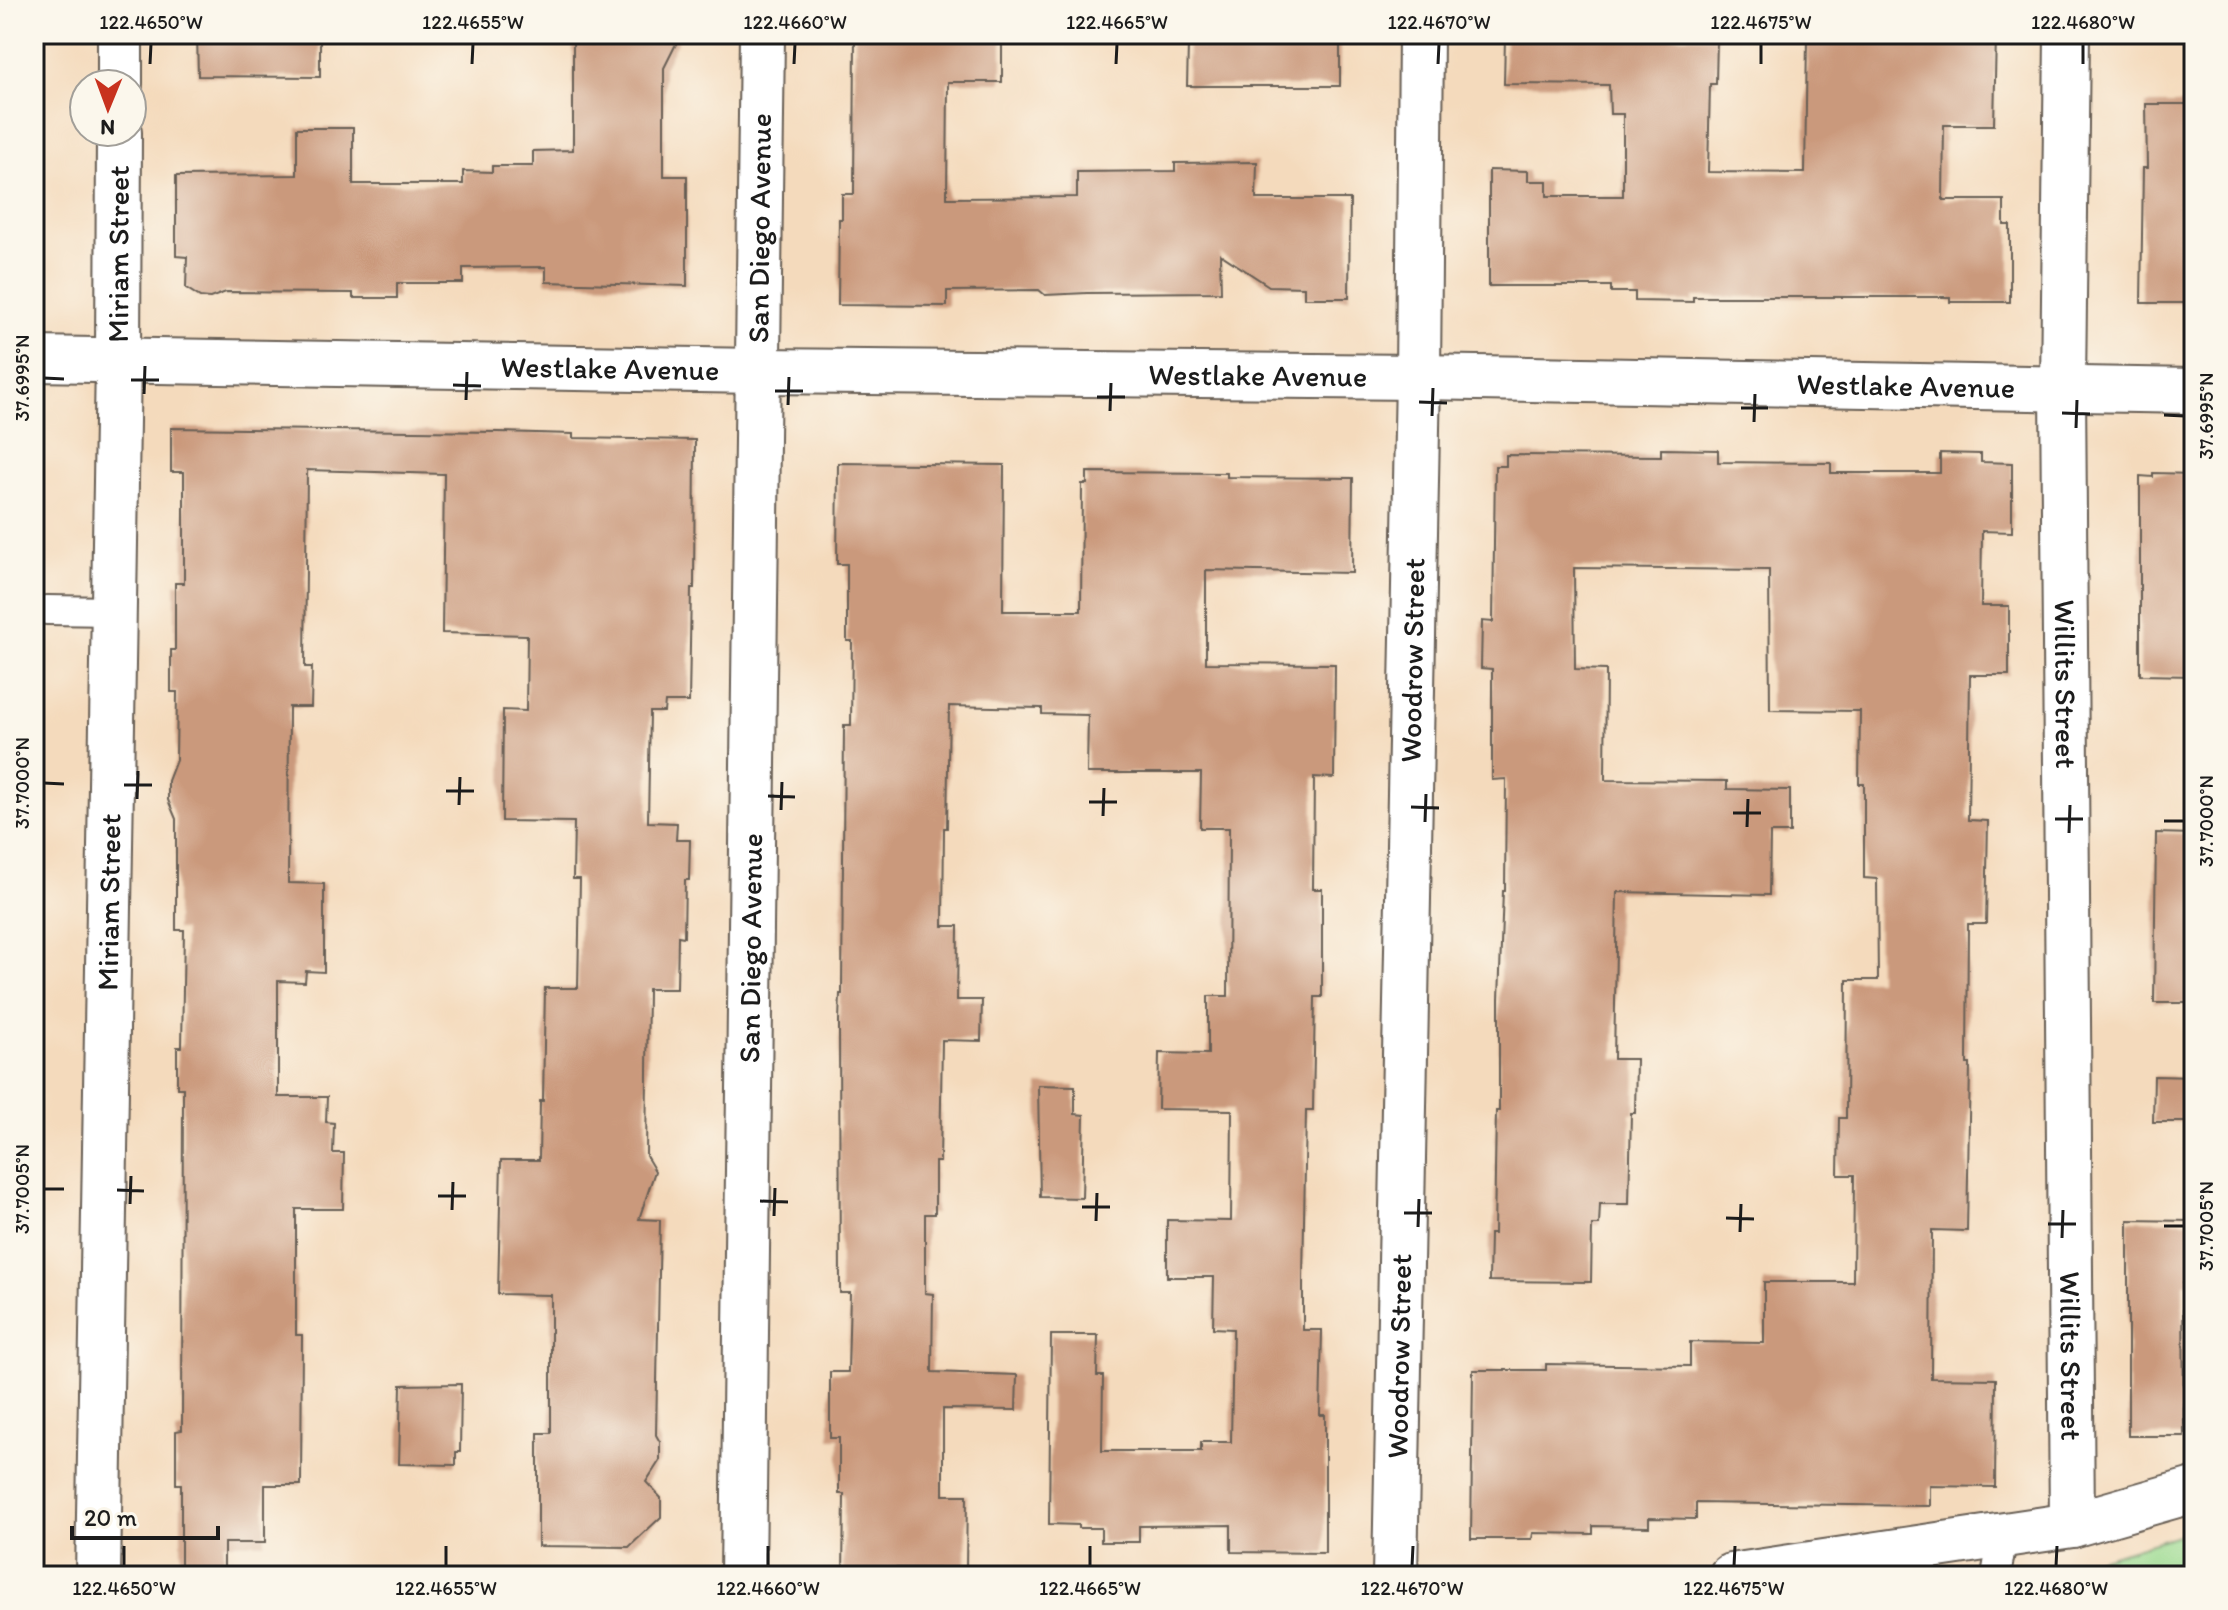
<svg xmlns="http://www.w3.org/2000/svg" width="2228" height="1610" font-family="Itim,sans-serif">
  <rect width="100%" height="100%" fill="#fbf7ec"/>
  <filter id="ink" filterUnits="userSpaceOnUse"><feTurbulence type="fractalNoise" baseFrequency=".0125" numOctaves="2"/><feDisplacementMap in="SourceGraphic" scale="16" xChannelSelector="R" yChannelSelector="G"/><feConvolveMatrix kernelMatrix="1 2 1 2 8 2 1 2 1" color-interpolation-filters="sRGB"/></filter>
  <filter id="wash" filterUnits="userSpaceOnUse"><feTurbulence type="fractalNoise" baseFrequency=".006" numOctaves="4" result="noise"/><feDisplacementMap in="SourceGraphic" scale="32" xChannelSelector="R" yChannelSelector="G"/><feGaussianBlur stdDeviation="1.8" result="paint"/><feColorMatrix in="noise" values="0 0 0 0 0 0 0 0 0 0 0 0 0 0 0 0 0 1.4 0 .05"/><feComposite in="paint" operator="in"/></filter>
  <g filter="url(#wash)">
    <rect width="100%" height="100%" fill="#f4dabc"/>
    <path fill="#9bda90" stroke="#5c7b56" stroke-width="2" d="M 2194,1530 L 2194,1576 L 2016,1576 L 2076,1566 Z"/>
    <g id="blocks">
      <g fill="#ca997b">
        <path d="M 197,34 L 320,34 L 320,77 L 198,76 Z"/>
        <path d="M 573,34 L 681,34 L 664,68 L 664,176 L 687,176 L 687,286 L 546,282 L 546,267 L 463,268 L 463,283 L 397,283 L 397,298 L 353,298 L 353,293 L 226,292 L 210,298 L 200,297 L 186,288 L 187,257 L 176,256 L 176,176 L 297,175 L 297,128 L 353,128 L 353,184 L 463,184 L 463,171 L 492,172 L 492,166 L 533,166 L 533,151 L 573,150 Z"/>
        <path d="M 855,34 L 1002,34 L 1002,82 L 948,82 L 947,198 L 1077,197 L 1077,172 L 1175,171 L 1175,163 L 1257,162 L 1256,199 L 1350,199 L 1349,298 L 1304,298 L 1304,287 L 1269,286 L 1220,254 L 1221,292 L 1087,293 L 1045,295 L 1039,290 L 947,291 L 947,306 L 838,305 L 839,219 L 842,219 L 842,194 L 854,194 Z"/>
        <path d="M 1221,34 L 1307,34 L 1307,40 L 1340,40 L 1340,86 L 1187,86 L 1188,45 L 1195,46 L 1195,36 L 1221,36 Z"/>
        <path d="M 1849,34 L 1996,34 L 1994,125 L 1944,125 L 1943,200 L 2004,200 L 2004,225 L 2010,225 L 2010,302 L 1950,302 L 1950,297 L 1693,297 L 1693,302 L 1635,301 L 1635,292 L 1611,292 L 1611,286 L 1489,286 L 1489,170 L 1528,171 L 1528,181 L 1547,181 L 1547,196 L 1623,196 L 1623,114 L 1610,114 L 1609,85 L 1504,84 L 1505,37 L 1717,37 L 1716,84 L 1710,84 L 1708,172 L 1805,173 L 1807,38 L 1849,38 Z"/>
        <path d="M 2146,104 L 2194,104 L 2194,303 L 2141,303 L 2143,168 L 2147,168 Z"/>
        <path d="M 171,428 L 498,432 L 573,434 L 573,438 L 695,440 L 694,588 L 691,588 L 689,702 L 665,702 L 664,712 L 650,712 L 648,822 L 677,823 L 676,840 L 690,840 L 689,880 L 685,880 L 684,937 L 678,936 L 677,989 L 648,989 L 646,1156 L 655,1171 L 639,1219 L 660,1220 L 656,1435 L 660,1442 L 660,1460 L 646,1482 L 661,1498 L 661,1517 L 629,1547 L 538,1546 L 538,1433 L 551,1433 L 551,1295 L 498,1294 L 501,1160 L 539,1160 L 540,1101 L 543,1101 L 545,988 L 578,988 L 580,879 L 573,879 L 574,822 L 502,821 L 503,710 L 526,711 L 527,635 L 442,633 L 444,474 L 307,470 L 305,667 L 312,667 L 311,707 L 289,707 L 288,883 L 324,884 L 324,972 L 306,971 L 305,982 L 278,981 L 278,1097 L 327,1097 L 326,1122 L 334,1123 L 333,1153 L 344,1153 L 343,1209 L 296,1209 L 296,1335 L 302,1335 L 301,1485 L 265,1485 L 265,1543 L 224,1543 L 224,1576 L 181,1576 L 181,1484 L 176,1484 L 176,1431 L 182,1430 L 183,1088 L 177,1088 L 177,1047 L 182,1047 L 184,930 L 176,930 L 176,819 L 168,800 L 168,781 L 176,760 L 177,692 L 171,692 L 171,650 L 175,650 L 175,583 L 184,583 L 184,472 L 171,472 Z"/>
        <path d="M 1661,449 L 1718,450 L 1718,462 L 1831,463 L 1831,473 L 1940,473 L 1940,453 L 1981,454 L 1981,462 L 2012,463 L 2012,532 L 1982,531 L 1981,606 L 2009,606 L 2009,675 L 1970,675 L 1968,820 L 1988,821 L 1986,924 L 1968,924 L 1967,1064 L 1970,1064 L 1967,1231 L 1932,1230 L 1931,1378 L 1996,1379 L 1995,1487 L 1930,1486 L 1930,1506 L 1696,1503 L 1696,1519 L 1649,1518 L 1649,1527 L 1593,1526 L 1593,1534 L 1533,1533 L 1532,1539 L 1471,1539 L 1473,1370 L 1546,1370 L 1546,1364 L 1690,1366 L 1690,1342 L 1764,1343 L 1764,1282 L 1853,1282 L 1854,1175 L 1838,1175 L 1839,1118 L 1846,1118 L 1847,980 L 1878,980 L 1877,879 L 1864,878 L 1864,784 L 1859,784 L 1860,711 L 1770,710 L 1769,570 L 1574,568 L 1575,669 L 1606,670 L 1605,780 L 1727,781 L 1727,789 L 1790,790 L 1790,833 L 1770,833 L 1769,895 L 1617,892 L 1614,1059 L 1636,1059 L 1635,1113 L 1631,1113 L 1629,1204 L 1600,1204 L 1599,1225 L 1592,1225 L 1591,1282 L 1489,1281 L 1490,1234 L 1494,1234 L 1496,1111 L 1499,1111 L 1499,999 L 1503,891 L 1505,891 L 1506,779 L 1492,780 L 1492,669 L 1481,668 L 1482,621 L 1493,622 L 1495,466 L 1506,466 L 1506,455 L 1661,456 Z"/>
        <path d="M 838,463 L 1004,465 L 1003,611 L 1081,611 L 1082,484 L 1087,484 L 1087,472 L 1227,473 L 1227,477 L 1353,478 L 1352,573 L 1206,570 L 1206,663 L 1335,664 L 1334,778 L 1314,777 L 1313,889 L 1322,889 L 1322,997 L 1315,997 L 1313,1110 L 1306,1110 L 1303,1278 L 1303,1330 L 1322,1330 L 1320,1415 L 1325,1415 L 1325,1553 L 1231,1552 L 1231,1525 L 1139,1526 L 1139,1542 L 1101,1542 L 1101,1528 L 1079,1528 L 1079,1525 L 1049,1524 L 1051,1335 L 1098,1335 L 1097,1376 L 1103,1376 L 1102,1451 L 1201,1451 L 1201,1442 L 1231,1442 L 1233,1329 L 1213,1328 L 1214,1277 L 1167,1277 L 1167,1220 L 1231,1221 L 1232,1110 L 1158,1109 L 1159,1053 L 1208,1054 L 1208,996 L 1228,996 L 1229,828 L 1200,828 L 1201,773 L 1087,773 L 1088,715 L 1042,714 L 1042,708 L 949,706 L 947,828 L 944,828 L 943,926 L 958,926 L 957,1000 L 982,1000 L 981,1041 L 942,1040 L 940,1162 L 935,1162 L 935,1214 L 925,1214 L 925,1293 L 933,1294 L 932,1372 L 1017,1375 L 1016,1410 L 943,1409 L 943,1495 L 967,1495 L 966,1569 L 885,1568 L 885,1576 L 843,1576 L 844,1494 L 839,1494 L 839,1438 L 830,1438 L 830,1372 L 848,1372 L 850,1293 L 840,1293 L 839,1021 L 840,994 L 842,994 L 844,725 L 851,725 L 852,641 L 847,641 L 847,564 L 837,564 Z"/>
        <path d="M 2153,473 L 2194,474 L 2194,676 L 2140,675 L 2140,476 L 2153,477 Z"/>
        <path d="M 2156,833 L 2194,834 L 2194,1003 L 2154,1003 Z"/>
        <path d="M 2154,1076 L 2194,1077 L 2194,1122 L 2153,1122 Z"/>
        <path d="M 1038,1085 L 1075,1086 L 1075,1114 L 1084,1115 L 1082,1198 L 1040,1197 Z"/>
        <path d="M 2128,1220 L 2191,1221 L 2190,1283 L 2183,1283 L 2184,1436 L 2128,1436 Z"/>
        <path d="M 461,1384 L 460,1452 L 456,1452 L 456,1465 L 399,1464 L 401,1385 Z"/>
      </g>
    </g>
  </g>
  <g filter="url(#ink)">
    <use href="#blocks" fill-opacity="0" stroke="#685e54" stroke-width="2"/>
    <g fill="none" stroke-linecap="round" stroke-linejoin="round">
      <defs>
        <g id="service">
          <path d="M 47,610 L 114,611"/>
          <path d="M 1996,1576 L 2003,1535"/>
        </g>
        <g id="minor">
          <path id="s1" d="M 2067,34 L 2063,388 L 2072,1525"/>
          <path d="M 120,84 L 120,34"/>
          <path id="s2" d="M 98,1576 L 118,360 L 119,132"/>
          <path id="s3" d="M 743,1576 L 762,34"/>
          <path id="s4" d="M 1395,1576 L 1418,377 L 1421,34"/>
          <path d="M 1731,1576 L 2072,1525 L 2194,1490"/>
        </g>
        <g id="tertiary">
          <path id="s5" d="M 34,359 L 759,371 L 1418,377 L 2194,391"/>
        </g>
      </defs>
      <use href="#service" stroke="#685e54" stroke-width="32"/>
      <use href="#minor" stroke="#685e54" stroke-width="48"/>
      <use href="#tertiary" stroke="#685e54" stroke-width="48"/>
      <use href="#service" stroke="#fff" stroke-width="28"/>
      <use href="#minor" stroke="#fff" stroke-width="44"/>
      <use href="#tertiary" stroke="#fff" stroke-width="44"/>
    </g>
  </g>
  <path fill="none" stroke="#1c1c1c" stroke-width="3" d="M 150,64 L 151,44M 472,64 L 473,44M 794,64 L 795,44M 1116,64 L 1117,44M 1438,64 L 1439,44M 1761,64 L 1761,44M 2083,64 L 2083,44M 44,378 L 64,379M 131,380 L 159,380M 453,385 L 481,386M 775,391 L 803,391M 144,394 L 145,366M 1097,397 L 1125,397M 466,400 L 467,372M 1419,402 L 1447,403M 788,405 L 789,377M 1741,408 L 1768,408M 1110,411 L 1111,383M 2062,413 L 2090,414M 2164,415 L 2184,416M 1432,416 L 1433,388M 1754,422 L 1755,394M 2076,428 L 2077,400M 44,783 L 64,784M 124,785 L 152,785M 446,791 L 474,791M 768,796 L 795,797M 137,799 L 138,771M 1089,802 L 1117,802M 459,805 L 460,777M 1411,807 L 1439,808M 781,810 L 782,782M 1733,813 L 1761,813M 1103,816 L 1104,788M 2055,819 L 2083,819M 2164,821 L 2184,821M 1425,822 L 1426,794M 1747,827 L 1748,799M 2069,833 L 2070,805M 44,1189 L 64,1189M 117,1190 L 144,1191M 438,1196 L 466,1196M 760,1201 L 788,1202M 130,1204 L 131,1176M 1082,1207 L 1110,1207M 452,1210 L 453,1182M 1404,1213 L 1432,1213M 774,1216 L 775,1188M 1726,1218 L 1754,1219M 1096,1221 L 1097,1193M 2048,1224 L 2076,1224M 2164,1226 L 2184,1226M 1418,1227 L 1419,1199M 1740,1232 L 1741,1204M 2062,1238 L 2063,1210M 124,1566 L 124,1546M 446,1566 L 446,1546M 768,1566 L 768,1546M 1090,1566 L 1090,1546M 1412,1566 L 1413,1546M 1734,1566 L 1735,1546M 2056,1566 L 2057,1546"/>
  <g text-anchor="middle" stroke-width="7" stroke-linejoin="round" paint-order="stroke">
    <g font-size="30" fill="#1c1c1c" stroke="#fbf7ec">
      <text dy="10" stroke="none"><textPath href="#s3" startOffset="1348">San Diego Avenue</textPath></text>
      <text dy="10" stroke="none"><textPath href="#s2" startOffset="1322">Miriam Street</textPath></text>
      <text dy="10" stroke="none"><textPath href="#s5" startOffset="576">Westlake Avenue</textPath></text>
      <text dy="10" stroke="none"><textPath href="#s5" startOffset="1224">Westlake Avenue</textPath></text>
      <text dy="10" stroke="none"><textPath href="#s5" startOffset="1872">Westlake Avenue</textPath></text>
      <text dy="10" stroke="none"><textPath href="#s4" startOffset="916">Woodrow Street</textPath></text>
      <text dy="10" stroke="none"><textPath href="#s1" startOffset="650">Willits Street</textPath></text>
      <text dy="10" stroke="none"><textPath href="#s2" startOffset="674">Miriam Street</textPath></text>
      <text dy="10" stroke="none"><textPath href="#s3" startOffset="628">San Diego Avenue</textPath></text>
      <text dy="10" stroke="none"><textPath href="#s1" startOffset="1322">Willits Street</textPath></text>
      <text dy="10" stroke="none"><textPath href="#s4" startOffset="220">Woodrow Street</textPath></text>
    </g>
  </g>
  <rect width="2228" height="1610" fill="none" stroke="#fbf7ec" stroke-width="88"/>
  <g transform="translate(108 108) rotate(181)"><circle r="38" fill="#fbf7ec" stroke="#a29f99" stroke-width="2"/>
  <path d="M0-6L14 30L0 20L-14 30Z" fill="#c8321e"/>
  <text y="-12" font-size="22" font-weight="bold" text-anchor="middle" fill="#1c1c1c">N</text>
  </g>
  <path d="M72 1526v12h146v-12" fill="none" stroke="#1c1c1c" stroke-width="4"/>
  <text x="84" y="1526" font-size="24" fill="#1c1c1c" stroke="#fbf7ec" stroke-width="6" paint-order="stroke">20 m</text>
  <rect x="44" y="44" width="2140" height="1522" fill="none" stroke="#1c1c1c" stroke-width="3"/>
  <g font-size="20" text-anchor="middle" fill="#1c1c1c">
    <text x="151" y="29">122.4650°W</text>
    <text x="473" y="29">122.4655°W</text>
    <text x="795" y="29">122.4660°W</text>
    <text x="1117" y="29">122.4665°W</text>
    <text x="1439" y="29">122.4670°W</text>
    <text x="1761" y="29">122.4675°W</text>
    <text x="2083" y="29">122.4680°W</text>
    <text transform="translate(22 378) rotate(-90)" y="7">37.6995°N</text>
    <text transform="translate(2206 416) rotate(-90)" y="7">37.6995°N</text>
    <text transform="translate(22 783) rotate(-90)" y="7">37.7000°N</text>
    <text transform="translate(2206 821) rotate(-90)" y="7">37.7000°N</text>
    <text transform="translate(22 1189) rotate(-90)" y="7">37.7005°N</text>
    <text transform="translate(2206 1226) rotate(-90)" y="7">37.7005°N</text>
    <text x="124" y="1595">122.4650°W</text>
    <text x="446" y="1595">122.4655°W</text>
    <text x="768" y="1595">122.4660°W</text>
    <text x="1090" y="1595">122.4665°W</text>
    <text x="1412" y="1595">122.4670°W</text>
    <text x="1734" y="1595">122.4675°W</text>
    <text x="2056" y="1595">122.4680°W</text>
  </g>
</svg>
